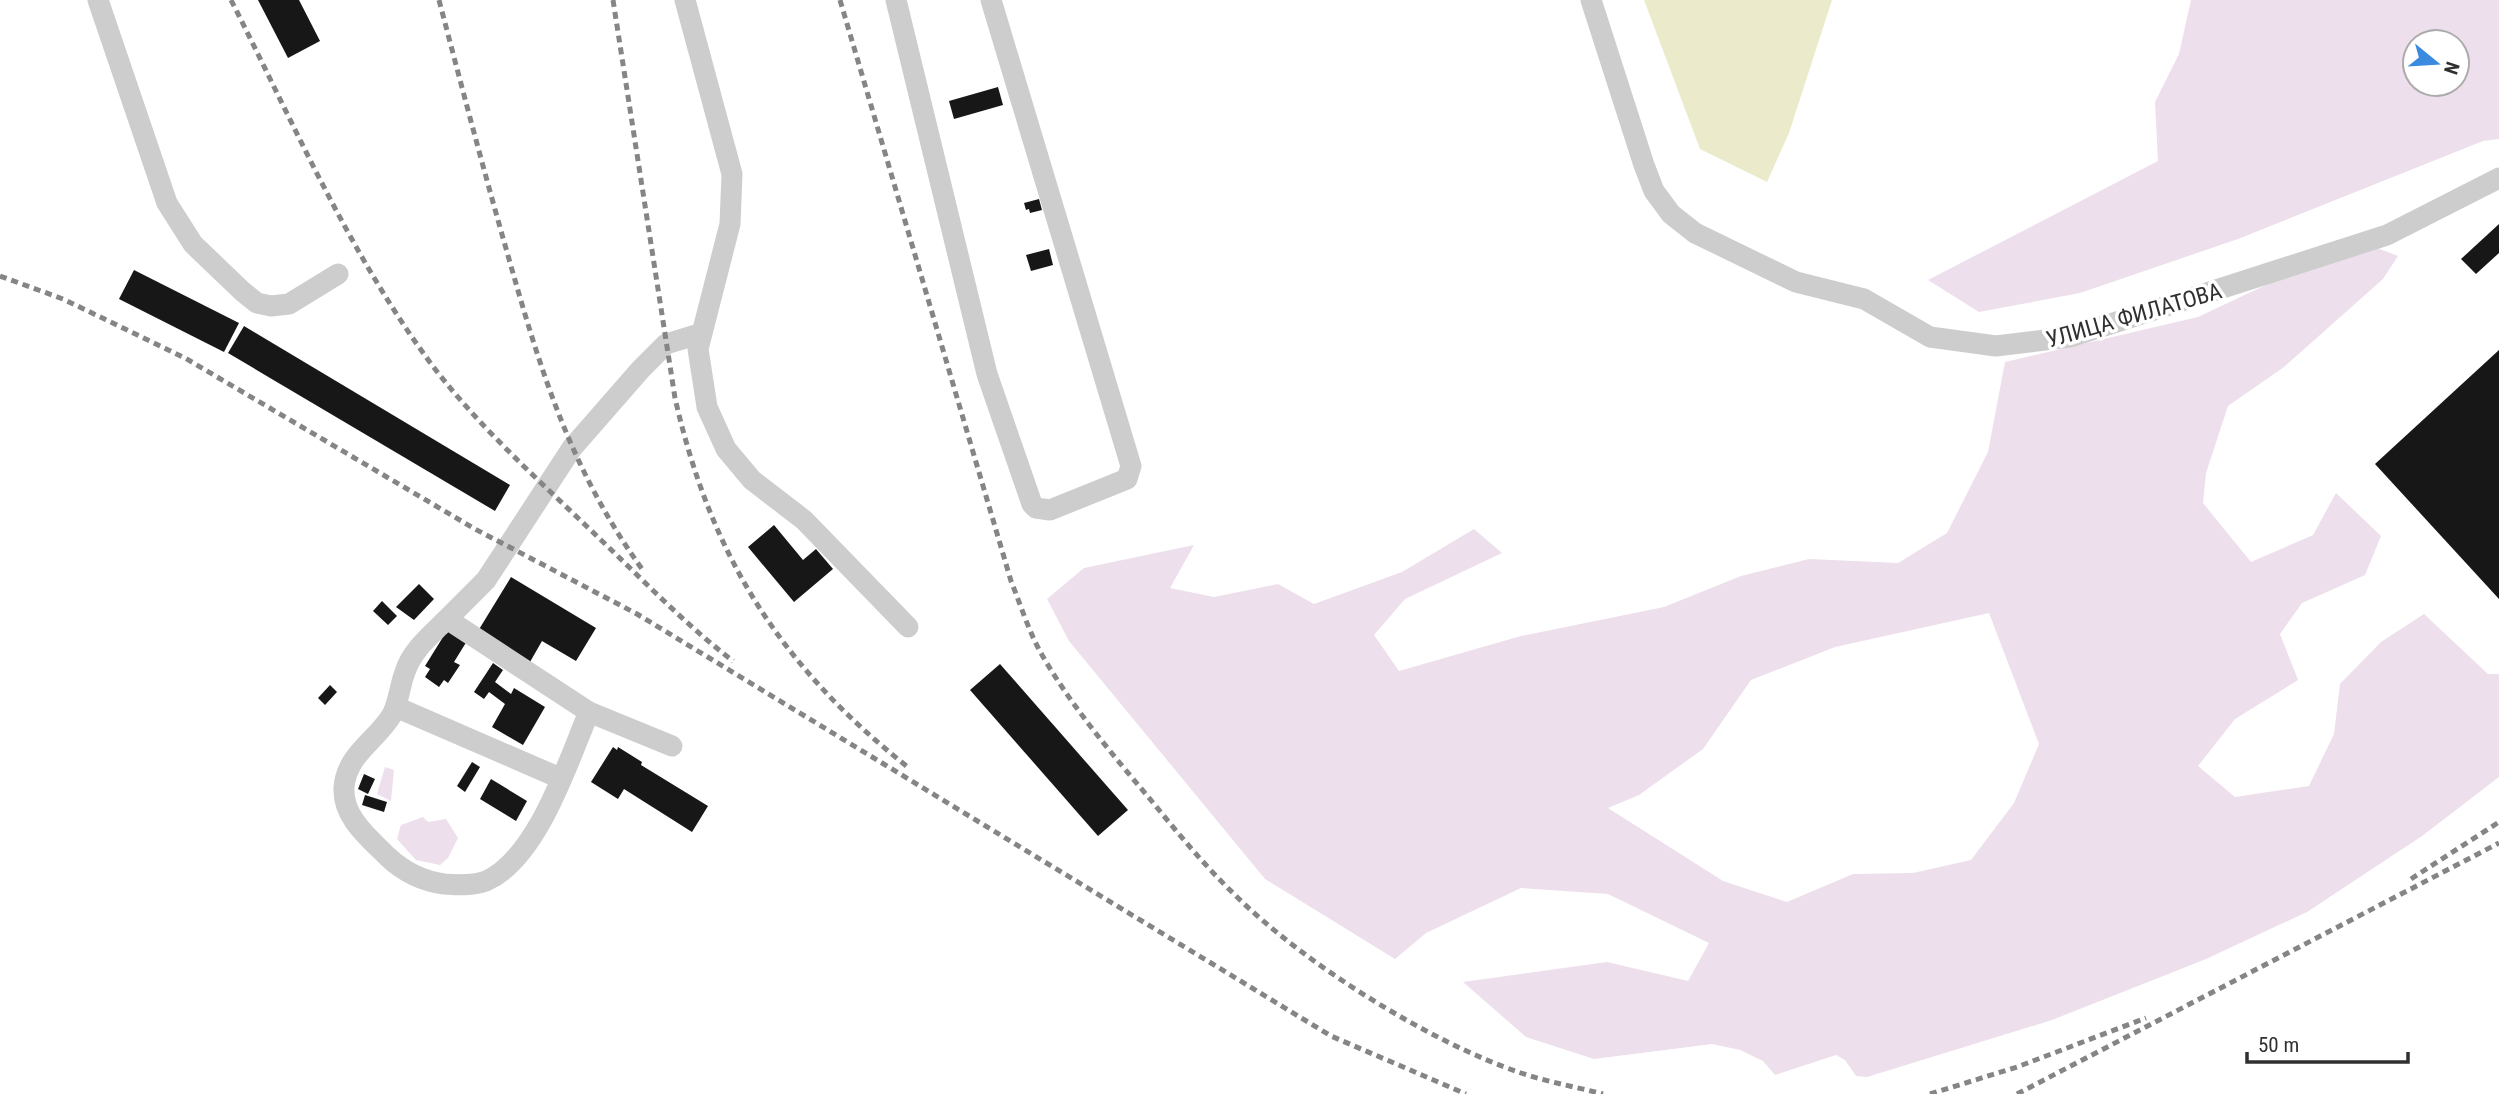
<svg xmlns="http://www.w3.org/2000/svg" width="2499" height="1094" font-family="'Roboto Condensed',sans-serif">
  <rect width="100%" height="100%" fill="#fff"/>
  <g fill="#eddfec" fill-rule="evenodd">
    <path d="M 2191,0 L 2499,0 L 2499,139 L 2483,141 L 2238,239 L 2080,293 L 1979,312 L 1928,280 L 2158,161 L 2155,102 L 2179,54 ZM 2415,42 L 2457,42 L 2457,84 L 2415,84 Z"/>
    <path d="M 2359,241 L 2398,256 L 2383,279 L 2284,367 L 2228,406 L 2206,473 L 2203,503 L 2251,562 L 2313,535 L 2336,493 L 2381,536 L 2365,575 L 2302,603 L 2280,634 L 2298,680 L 2235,719 L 2198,766 L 2235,797 L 2309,786 L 2334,734 L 2340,684 L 2381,642 L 2424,614 L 2488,674 L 2499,674 L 2499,777 L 2422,836 L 2307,912 L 2206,959 L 2052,1020 L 1867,1077 L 1856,1076 L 1845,1060 L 1836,1055 L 1775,1075 L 1763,1061 L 1740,1050 L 1712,1044 L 1594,1059 L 1526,1037 L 1463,982 L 1607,962 L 1688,981 L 1709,943 L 1608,894 L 1521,888 L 1426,933 L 1395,959 L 1265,879 L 1069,641 L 1047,599 L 1084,568 L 1194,545 L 1170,588 L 1214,597 L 1278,584 L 1314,604 L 1402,572 L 1474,529 L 1502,553 L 1405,599 L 1374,635 L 1399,671 L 1521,636 L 1664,607 L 1741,576 L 1809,559 L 1898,563 L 1947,533 L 1988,452 L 2005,362 L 2198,317 ZM 1989,613 L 2039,744 L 2014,803 L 1971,860 L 1913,873 L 1853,874 L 1787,902 L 1723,881 L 1608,808 L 1639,795 L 1703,749 L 1751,680 L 1835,647 Z"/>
    <path d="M 385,767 L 394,770 L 391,801 L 377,794 Z"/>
    <path d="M 423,817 L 428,822 L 446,819 L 458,838 L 448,858 L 440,865 L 416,860 L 397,839 L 401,825 Z"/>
  </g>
  <path fill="#ebebcc" d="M 1644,0 L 1832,0 L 1789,133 L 1767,182 L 1700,149 Z"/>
  <g fill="#171717">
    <path d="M 258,0 L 299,0 L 320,41 L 288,58 Z"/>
    <path d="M 998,87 L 1003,105 L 954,119 L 949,101 Z"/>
    <path d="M 1039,199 L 1042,210 L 1030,213 L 1029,209 L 1026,210 L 1024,203 Z"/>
    <path d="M 2499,224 L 2499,253 L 2476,274 L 2461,259 Z"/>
    <path d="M 1049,249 L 1053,265 L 1031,271 L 1026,255 Z"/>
    <path d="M 134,270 L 239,323 L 224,352 L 119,299 Z"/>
    <path d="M 244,326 L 510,485 L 495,511 L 228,353 Z"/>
    <path d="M 2499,350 L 2499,599 L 2375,464 Z"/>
    <path d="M 774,525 L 803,560 L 816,549 L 833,569 L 794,602 L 748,547 Z"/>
    <path d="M 511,577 L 596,628 L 576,661 L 542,641 L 530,662 L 478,631 Z"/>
    <path d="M 419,584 L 434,599 L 414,620 L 396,607 Z"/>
    <path d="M 382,601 L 397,616 L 388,625 L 373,611 Z"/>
    <path d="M 448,629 L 467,641 L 454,662 L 460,665 L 448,683 L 444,680 L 439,687 L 425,677 L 430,669 L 425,666 Z"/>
    <path d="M 493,663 L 503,670 L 495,682 L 511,694 L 514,688 L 545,707 L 523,745 L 492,727 L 505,704 L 489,692 L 484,699 L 474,692 Z"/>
    <path d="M 1000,664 L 1128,810 L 1098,836 L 970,690 Z"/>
    <path d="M 330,685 L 337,692 L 325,705 L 318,698 Z"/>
    <path d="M 613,747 L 617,750 L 618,747 L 642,762 L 641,765 L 708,806 L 692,832 L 624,789 L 618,799 L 591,782 Z"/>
    <path d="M 472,762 L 480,767 L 465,792 L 457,786 Z"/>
    <path d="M 364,774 L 375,779 L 368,794 L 358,789 Z"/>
    <path d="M 491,779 L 527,801 L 516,821 L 480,799 Z"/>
    <path d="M 365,795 L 387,802 L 384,812 L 362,805 Z"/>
  </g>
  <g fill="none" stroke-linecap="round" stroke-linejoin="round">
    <g stroke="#cdcdcd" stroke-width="21">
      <path d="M 98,0 L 167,203 L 193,244 L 242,291 L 257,303 L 271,306 L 289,304 L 338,274"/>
      <path d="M 685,0 L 732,174 L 730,224 L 698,349 L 707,407 L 726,449 L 752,480 L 804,520 L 908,627"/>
      <path d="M 896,0 L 987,374 L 1032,504 L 1036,508 L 1050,510 L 1127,479 L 1131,466 L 991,0"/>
      <path d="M 1591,0 L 1644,165 L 1654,191 L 1671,214 L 1695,233 L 1796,282 L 1864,299 L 1930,337 L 1996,346 L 2070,337 L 2387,235 L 2499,178"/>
      <path d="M 447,619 C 431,635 412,650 405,672 C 400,685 399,700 393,713 C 378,740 347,753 344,787 C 342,817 369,838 388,857 C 404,872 422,881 444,884 C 457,885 473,886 486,881 C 538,858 568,761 589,712 L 447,619 L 486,580 L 572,448 L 641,369 L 666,344 L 699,334"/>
      <path d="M 396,707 L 560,778"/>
      <path d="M 589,712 L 672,746"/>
    </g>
    <g stroke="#858585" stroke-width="5" stroke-dasharray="7 5" stroke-linecap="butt">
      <path d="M 231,0 C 293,122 348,251 429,361 C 478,427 542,483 601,540 C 644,581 686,625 733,661"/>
      <path d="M 439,0 C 461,84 483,168 507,252 C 540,369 570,469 642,569"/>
      <path d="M 613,0 L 675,398 C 711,557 781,667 909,768"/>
      <path d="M 840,0 L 1011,581 C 1021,606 1029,632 1042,655 C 1072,707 1112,754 1150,799 C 1177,832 1204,865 1234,894 C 1303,963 1429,1042 1521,1073 C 1548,1082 1576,1087 1603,1094"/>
      <path d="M 0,276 L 63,299 L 185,358 L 475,529 L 637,614 L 1331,1036 L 1466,1094"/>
      <path d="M 2411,879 L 2499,822"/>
      <path d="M 1930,1094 L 2017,1067 L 2146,1018"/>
      <path d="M 2017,1094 L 2499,843"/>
    </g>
  </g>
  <g text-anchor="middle" stroke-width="7" stroke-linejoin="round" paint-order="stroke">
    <g font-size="23" fill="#303030" stroke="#fff">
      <text transform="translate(2134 315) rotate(-16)" y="8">УЛИЦА ФИЛАТОВА</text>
    </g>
  </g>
  <g transform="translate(2436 63) rotate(108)"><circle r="33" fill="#ffffff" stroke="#acacac" stroke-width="2"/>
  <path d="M0-5L12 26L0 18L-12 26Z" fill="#3a8adf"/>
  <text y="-10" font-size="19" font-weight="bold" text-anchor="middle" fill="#303030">N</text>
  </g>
  <path d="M2247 1052v10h161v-10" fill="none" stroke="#303030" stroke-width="3.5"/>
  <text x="2258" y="1052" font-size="21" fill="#303030" stroke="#ffffff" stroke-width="5" paint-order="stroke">50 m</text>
</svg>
